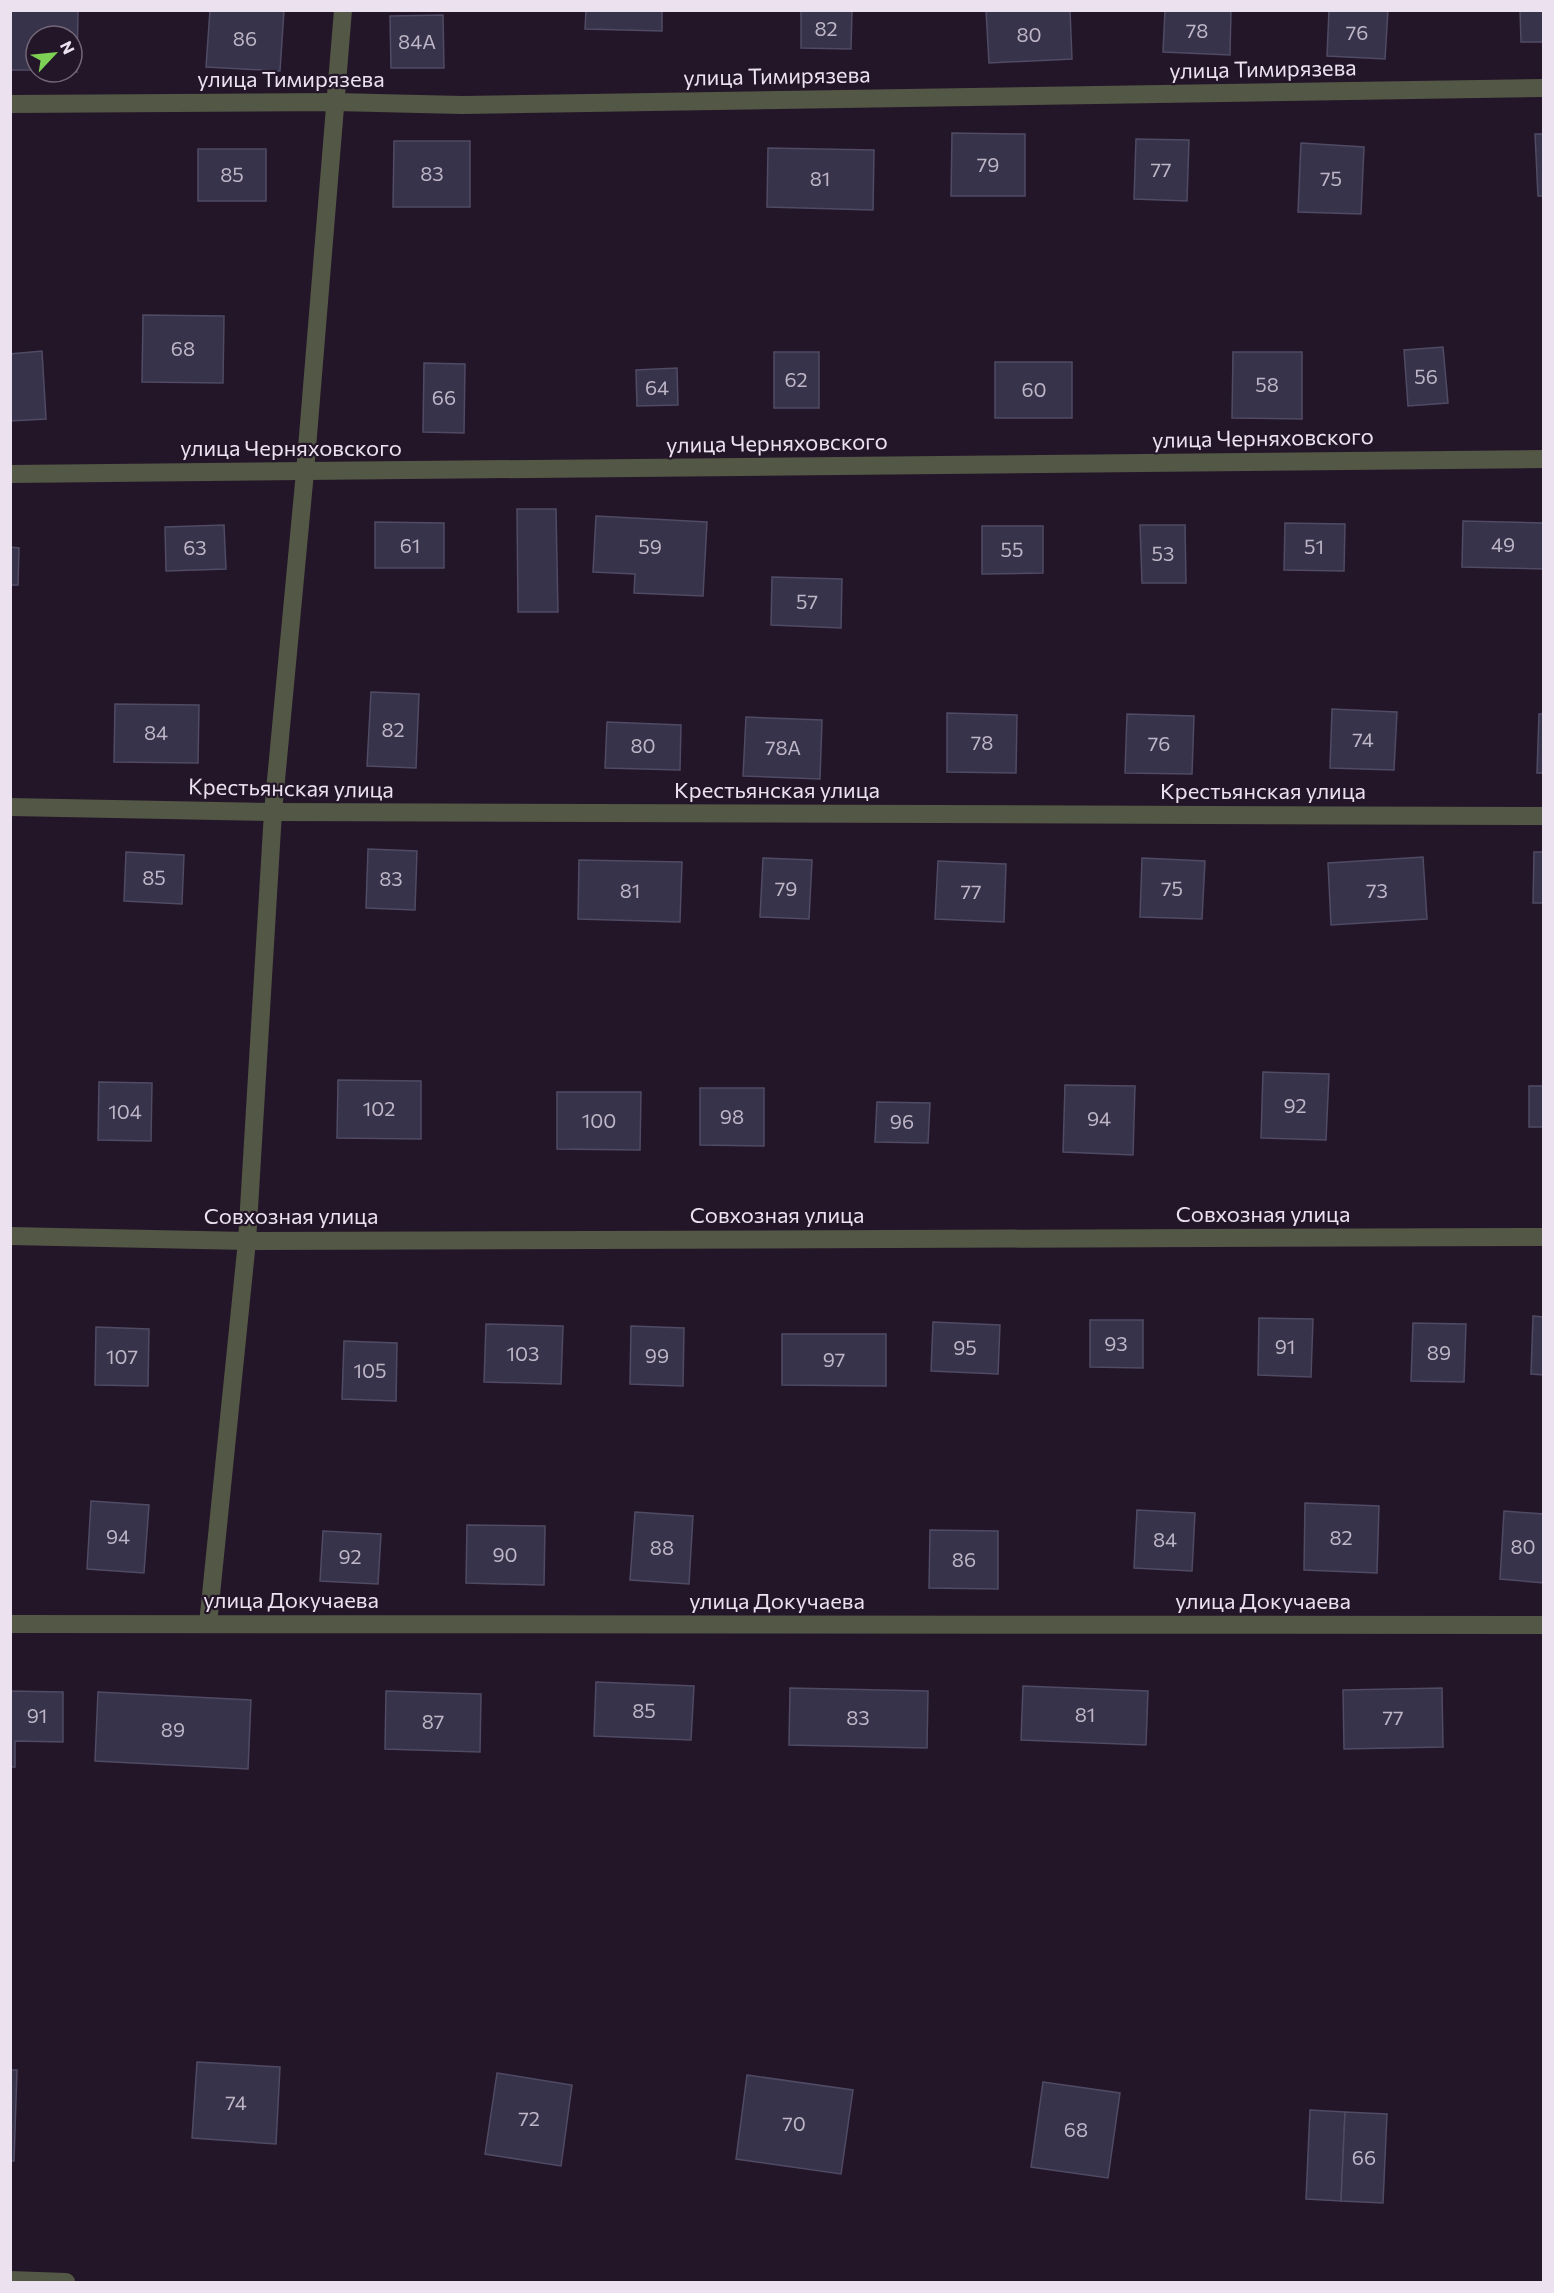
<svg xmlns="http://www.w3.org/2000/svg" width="1554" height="2293" font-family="Commissioner,sans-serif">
  <rect width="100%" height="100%" fill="#241629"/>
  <g fill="#37334b" stroke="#4f4b64" stroke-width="1.5">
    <path d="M 10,10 L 78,10 L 77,72 L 72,71 L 72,36 L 36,36 L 36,70 L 10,70 Z"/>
    <path d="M 210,10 L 284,10 L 280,71 L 206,67 Z"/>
    <path d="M 586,10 L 662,10 L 662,31 L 585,29 Z"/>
    <path d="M 801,10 L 852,10 L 851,49 L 801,48 Z"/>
    <path d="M 986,10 L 1070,10 L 1072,59 L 989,63 Z"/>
    <path d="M 1165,10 L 1231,10 L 1230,55 L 1163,52 Z"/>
    <path d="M 1329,10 L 1388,10 L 1385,59 L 1327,56 Z"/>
    <path d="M 1520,10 L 1544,10 L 1544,42 L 1521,42 Z"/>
    <path d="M 443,15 L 444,68 L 391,68 L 390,16 Z"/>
    <path d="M 952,133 L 1025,134 L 1025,196 L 951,196 Z"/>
    <path d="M 1535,134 L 1544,134 L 1544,196 L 1538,196 Z"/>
    <path d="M 1136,139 L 1189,140 L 1187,201 L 1134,199 Z"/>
    <path d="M 394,141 L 470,141 L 470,207 L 393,207 Z"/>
    <path d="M 1301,143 L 1364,147 L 1361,214 L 1298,212 Z"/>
    <path d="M 768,148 L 874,150 L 873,210 L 767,207 Z"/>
    <rect x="198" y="149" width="68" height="52"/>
    <path d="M 143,315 L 224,316 L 223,383 L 142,382 Z"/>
    <path d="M 1443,347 L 1448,403 L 1408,406 L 1404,350 Z"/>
    <path d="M 42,351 L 46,419 L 10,421 L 10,354 Z"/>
    <rect x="774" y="352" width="45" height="56"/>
    <path d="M 1233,352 L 1302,352 L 1302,419 L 1232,418 Z"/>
    <rect x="995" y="362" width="77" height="56"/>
    <path d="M 424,363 L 465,364 L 464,433 L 423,432 Z"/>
    <path d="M 677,368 L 678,405 L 637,406 L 636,370 Z"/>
    <path d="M 517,509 L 556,509 L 558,612 L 518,612 Z"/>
    <path d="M 596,516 L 707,522 L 703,596 L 634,593 L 635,574 L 593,572 Z"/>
    <path d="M 1463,521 L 1544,523 L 1544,569 L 1462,567 Z"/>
    <path d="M 375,522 L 444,523 L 444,568 L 375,568 Z"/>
    <path d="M 1285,523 L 1345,524 L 1344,571 L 1284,570 Z"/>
    <path d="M 224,525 L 226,569 L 166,571 L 165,527 Z"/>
    <path d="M 1140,525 L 1185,525 L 1186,583 L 1142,583 Z"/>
    <path d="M 982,526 L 1043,526 L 1043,573 L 982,574 Z"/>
    <path d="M 10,547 L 19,548 L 18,585 L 10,585 Z"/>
    <path d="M 772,577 L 842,579 L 841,628 L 771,625 Z"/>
    <path d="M 371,692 L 419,694 L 416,768 L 367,766 Z"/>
    <path d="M 115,704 L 199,705 L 198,763 L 114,762 Z"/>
    <path d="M 1332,709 L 1397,712 L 1394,770 L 1330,768 Z"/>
    <path d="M 947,713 L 1017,715 L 1016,773 L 947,772 Z"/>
    <path d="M 1127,714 L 1194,716 L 1192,774 L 1125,773 Z"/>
    <path d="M 1539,714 L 1544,714 L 1544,773 L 1537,773 Z"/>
    <path d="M 746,717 L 822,720 L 820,779 L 743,776 Z"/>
    <path d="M 607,722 L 681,725 L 680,770 L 605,768 Z"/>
    <path d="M 368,849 L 417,851 L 415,910 L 366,908 Z"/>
    <path d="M 126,852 L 184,855 L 182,904 L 124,901 Z"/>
    <path d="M 1534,852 L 1544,852 L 1544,903 L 1533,903 Z"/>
    <path d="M 1423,857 L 1427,919 L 1331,925 L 1328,863 Z"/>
    <path d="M 763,858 L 812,860 L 809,919 L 760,917 Z"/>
    <path d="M 1142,858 L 1205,861 L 1202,919 L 1140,917 Z"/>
    <path d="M 579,860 L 682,862 L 680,922 L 578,919 Z"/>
    <path d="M 938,861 L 1006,864 L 1004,922 L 935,919 Z"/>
    <path d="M 1263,1072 L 1329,1074 L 1326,1140 L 1261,1138 Z"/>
    <path d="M 338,1080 L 421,1081 L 421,1139 L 337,1138 Z"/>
    <path d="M 99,1082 L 152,1083 L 151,1141 L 98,1140 Z"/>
    <path d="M 1065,1085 L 1135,1086 L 1133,1155 L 1063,1152 Z"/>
    <rect x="1529" y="1086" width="15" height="41"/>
    <path d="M 700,1088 L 764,1088 L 764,1146 L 700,1145 Z"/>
    <path d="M 557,1092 L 641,1092 L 640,1150 L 557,1149 Z"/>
    <path d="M 877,1102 L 930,1103 L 928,1143 L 875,1142 Z"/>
    <path d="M 1533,1316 L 1544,1317 L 1544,1375 L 1531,1374 Z"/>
    <path d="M 1259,1318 L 1313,1319 L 1311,1377 L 1258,1375 Z"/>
    <path d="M 1090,1320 L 1143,1320 L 1143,1368 L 1090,1367 Z"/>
    <path d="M 933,1322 L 1000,1325 L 998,1374 L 931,1371 Z"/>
    <path d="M 1413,1323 L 1466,1324 L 1464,1382 L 1411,1381 Z"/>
    <path d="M 486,1324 L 563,1326 L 561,1384 L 484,1382 Z"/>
    <path d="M 631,1326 L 684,1328 L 683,1386 L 630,1384 Z"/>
    <path d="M 96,1327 L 149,1329 L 148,1386 L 95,1385 Z"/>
    <path d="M 782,1334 L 886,1334 L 886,1386 L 782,1385 Z"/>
    <path d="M 344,1341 L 397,1343 L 396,1401 L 342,1399 Z"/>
    <path d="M 91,1501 L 149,1505 L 144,1573 L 87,1569 Z"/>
    <path d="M 1305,1503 L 1379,1506 L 1377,1573 L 1304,1570 Z"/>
    <path d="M 1137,1510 L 1195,1513 L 1192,1571 L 1134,1568 Z"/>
    <path d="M 1504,1511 L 1544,1514 L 1544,1583 L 1500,1579 Z"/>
    <path d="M 635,1512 L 693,1516 L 689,1584 L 630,1580 Z"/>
    <path d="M 467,1525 L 545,1526 L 544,1585 L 466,1583 Z"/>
    <path d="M 930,1530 L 998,1531 L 998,1589 L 929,1588 Z"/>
    <path d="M 323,1531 L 381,1534 L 378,1584 L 320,1581 Z"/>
    <path d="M 596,1682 L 694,1686 L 691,1740 L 594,1736 Z"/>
    <path d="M 1023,1686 L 1148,1691 L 1146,1745 L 1021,1740 Z"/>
    <path d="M 790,1688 L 928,1691 L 927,1748 L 789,1745 Z"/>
    <path d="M 1442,1688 L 1443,1747 L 1344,1749 L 1343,1690 Z"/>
    <path d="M 10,1691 L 63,1692 L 63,1742 L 15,1741 L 15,1767 L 10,1767 Z"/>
    <path d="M 386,1691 L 481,1694 L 480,1752 L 385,1749 Z"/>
    <path d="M 98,1692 L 251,1700 L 248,1769 L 95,1761 Z"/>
    <path d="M 197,2062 L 280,2067 L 276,2144 L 192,2138 Z"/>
    <path d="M 10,2070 L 17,2070 L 14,2161 L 10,2161 Z"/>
    <path d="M 497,2073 L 572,2085 L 561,2166 L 485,2154 Z"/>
    <path d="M 747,2075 L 853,2090 L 841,2174 L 736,2159 Z"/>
    <path d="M 1043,2082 L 1120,2093 L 1108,2178 L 1031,2167 Z"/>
    <path d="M 1310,2110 L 1345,2112 L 1341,2201 L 1306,2199 Z"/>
    <path d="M 1345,2112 L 1387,2114 L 1383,2203 L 1341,2201 Z"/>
  </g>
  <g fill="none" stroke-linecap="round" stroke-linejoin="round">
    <g stroke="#535745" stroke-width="18">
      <path d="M 10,104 L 335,102 L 462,105 L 1544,88"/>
      <path d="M 10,474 L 1544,459"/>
      <path d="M 10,807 L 273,812 L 1544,816"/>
      <path d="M 10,1236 L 247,1241 L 1544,1237"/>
      <path d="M 10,1624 L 1544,1625"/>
      <path d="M 208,1624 L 247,1241 L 273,812 L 305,472 L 343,10"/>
      <path d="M 10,2280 L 66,2282"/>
    </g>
  </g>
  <g text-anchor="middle" stroke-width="4.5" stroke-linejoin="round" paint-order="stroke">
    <g font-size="20" fill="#beb6c6">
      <text x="826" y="36">82</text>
      <text x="1197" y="38">78</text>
      <text x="1357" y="40">76</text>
      <text x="1029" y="42">80</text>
      <text x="245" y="46">86</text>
      <text x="417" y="49">84А</text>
      <text x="988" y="172">79</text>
      <text x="1161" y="177">77</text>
      <text x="432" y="181">83</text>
      <text x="232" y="182">85</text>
      <text x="820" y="186">81</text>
      <text x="1331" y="186">75</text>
      <text x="183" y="356">68</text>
      <text x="1426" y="384">56</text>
      <text x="796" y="387">62</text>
      <text x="1267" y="392">58</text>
      <text x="657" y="395">64</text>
      <text x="1034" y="397">60</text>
      <text x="444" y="405">66</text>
      <text x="1503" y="552">49</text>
      <text x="410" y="553">61</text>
      <text x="650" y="554">59</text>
      <text x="1314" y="554">51</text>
      <text x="195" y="555">63</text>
      <text x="1012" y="557">55</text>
      <text x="1163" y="561">53</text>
      <text x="807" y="609">57</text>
      <text x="393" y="737">82</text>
      <text x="156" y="740">84</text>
      <text x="1363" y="747">74</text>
      <text x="982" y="750">78</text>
      <text x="1159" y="751">76</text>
      <text x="643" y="753">80</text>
      <text x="783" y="755">78А</text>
      <text x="154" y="885">85</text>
      <text x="391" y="886">83</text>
      <text x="786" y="896">79</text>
      <text x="1172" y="896">75</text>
      <text x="630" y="898">81</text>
      <text x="1377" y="898">73</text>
      <text x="971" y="899">77</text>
      <text x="1295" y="1113">92</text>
      <text x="379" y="1116">102</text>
      <text x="125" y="1119">104</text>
      <text x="732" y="1124">98</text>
      <text x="1099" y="1126">94</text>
      <text x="599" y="1128">100</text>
      <text x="902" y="1129">96</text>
      <text x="1116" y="1351">93</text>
      <text x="1285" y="1354">91</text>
      <text x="965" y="1355">95</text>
      <text x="1439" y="1360">89</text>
      <text x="523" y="1361">103</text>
      <text x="657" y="1363">99</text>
      <text x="122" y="1364">107</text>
      <text x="834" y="1367">97</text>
      <text x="370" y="1378">105</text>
      <text x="118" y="1544">94</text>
      <text x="1341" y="1545">82</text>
      <text x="1165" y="1547">84</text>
      <text x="1523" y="1554">80</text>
      <text x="662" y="1555">88</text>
      <text x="505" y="1562">90</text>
      <text x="350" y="1564">92</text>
      <text x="964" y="1567">86</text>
      <text x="644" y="1718">85</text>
      <text x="1085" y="1722">81</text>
      <text x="37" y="1723">91</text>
      <text x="858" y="1725">83</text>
      <text x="1393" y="1725">77</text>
      <text x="433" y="1729">87</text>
      <text x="173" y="1737">89</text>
      <text x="236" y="2110">74</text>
      <text x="529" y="2126">72</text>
      <text x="794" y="2131">70</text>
      <text x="1076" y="2137">68</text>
      <text x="1364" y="2165">66</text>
    </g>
    <g font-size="22" fill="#ebe1ef" stroke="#241629">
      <text transform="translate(1263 69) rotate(-1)" y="8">улица Тимирязева</text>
      <text transform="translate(777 76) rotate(-1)" y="8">улица Тимирязева</text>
      <text x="291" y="87">улица Тимирязева</text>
      <text transform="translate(1263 438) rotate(-1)" y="8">улица Черняховского</text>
      <text transform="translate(777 443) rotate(-1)" y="8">улица Черняховского</text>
      <text x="291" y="456">улица Черняховского</text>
      <text transform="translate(291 788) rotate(1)" y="8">Крестьянская улица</text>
      <text x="777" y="798">Крестьянская улица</text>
      <text x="1263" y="799">Крестьянская улица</text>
      <text x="1263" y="1222">Совхозная улица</text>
      <text x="777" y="1223">Совхозная улица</text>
      <text x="291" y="1224">Совхозная улица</text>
      <text x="291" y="1608">улица Докучаева</text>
      <text x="777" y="1609">улица Докучаева</text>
      <text x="1263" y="1609">улица Докучаева</text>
    </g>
  </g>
  <rect width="1554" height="2293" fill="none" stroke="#ebe1ef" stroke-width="24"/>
  <g transform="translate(54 54) rotate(64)"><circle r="28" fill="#241629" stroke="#746778" stroke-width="1.5"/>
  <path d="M0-4.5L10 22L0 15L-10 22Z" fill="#7dd154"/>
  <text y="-9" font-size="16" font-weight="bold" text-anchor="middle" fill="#ebe1ef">N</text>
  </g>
</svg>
